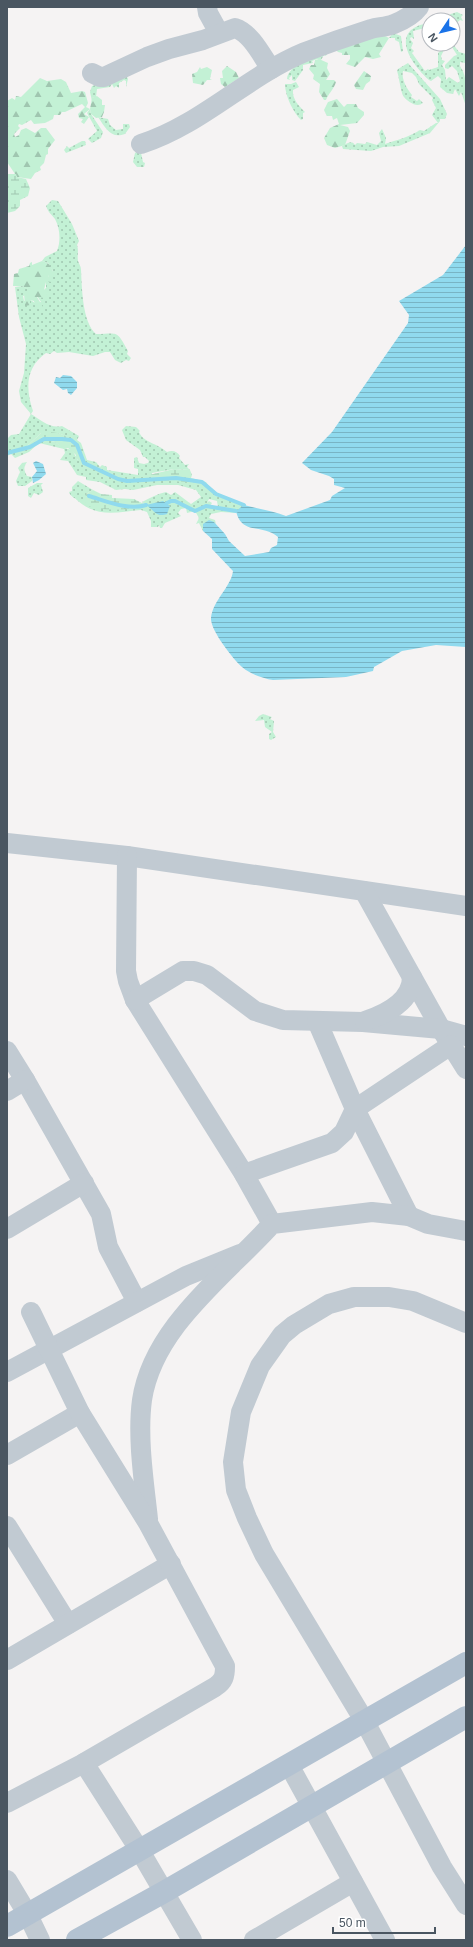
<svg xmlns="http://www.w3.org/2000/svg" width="473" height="1947" font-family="Arial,sans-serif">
  <defs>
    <pattern id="grass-dots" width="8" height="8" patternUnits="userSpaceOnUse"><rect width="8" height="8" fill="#c3f1d5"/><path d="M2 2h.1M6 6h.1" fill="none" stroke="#a0c6b0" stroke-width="1.8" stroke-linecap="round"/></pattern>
    <pattern id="forest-firs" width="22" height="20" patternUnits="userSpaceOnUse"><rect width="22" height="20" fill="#c3f1d5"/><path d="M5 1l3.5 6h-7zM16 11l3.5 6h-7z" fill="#a0c6b0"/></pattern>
    <pattern id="wetland-marsh" width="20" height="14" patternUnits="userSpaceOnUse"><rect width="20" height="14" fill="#c3f1d5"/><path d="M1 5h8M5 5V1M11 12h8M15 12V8" fill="none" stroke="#a0c6b0"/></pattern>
    <pattern id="water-rules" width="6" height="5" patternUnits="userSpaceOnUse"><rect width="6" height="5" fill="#90daee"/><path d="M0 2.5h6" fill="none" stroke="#78b4c4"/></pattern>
  </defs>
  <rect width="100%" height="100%" fill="#f5f3f3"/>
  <g fill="url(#grass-dots)" fill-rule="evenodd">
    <path d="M 457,12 L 463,15 L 461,17 L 463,21 L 460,20 L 453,26 L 453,20 L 432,20 Z"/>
    <path d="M 429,23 L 429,27 L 413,31 L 414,39 L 411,37 L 410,39 L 413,43 L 411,48 L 414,51 L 412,53 L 425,71 L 428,69 L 429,70 L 438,67 L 438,53 L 447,44 L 441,56 L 442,60 L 445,61 L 442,65 L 445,70 L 446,80 L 449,77 L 458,83 L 460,81 L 457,71 L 452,66 L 448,69 L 445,68 L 445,65 L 454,56 L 457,55 L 450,44 L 453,44 L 459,52 L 466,54 L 465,63 L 460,62 L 460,66 C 468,77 466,92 466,106 L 461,92 L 459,96 L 455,89 L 453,94 L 447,93 L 440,87 L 441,79 L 438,76 L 431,81 L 429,80 C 409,62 389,29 429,23 Z"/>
    <path d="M 393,33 L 401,36 L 403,51 L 401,52 L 399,42 L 395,40 L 395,38 L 389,38 Z"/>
    <path d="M 327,53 L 326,56 L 324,55 L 321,60 L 317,59 L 312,61 L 313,63 L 303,65 L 303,70 L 295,81 L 292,80 L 292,75 L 289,78 L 290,80 L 287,79 C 288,64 316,58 327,53 Z"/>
    <path d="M 408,63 L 440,99 L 447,114 L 445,119 L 440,119 L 440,121 L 430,133 L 399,146 L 383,147 L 371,151 L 343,149 L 342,146 C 346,145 351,139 355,145 L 357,143 L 365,144 L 367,142 L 377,145 L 381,141 L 379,133 L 382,129 L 386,138 L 385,144 C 397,140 409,137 420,130 L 424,131 L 436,123 L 438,123 L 432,115 L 436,108 L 432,100 L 433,98 L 419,84 L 416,77 L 412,73 L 403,71 C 401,79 407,89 412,95 L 411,97 L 417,101 L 419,99 L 423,103 C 417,108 408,102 404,97 C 401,94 399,76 397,71 L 398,69 Z"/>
    <path d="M 126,75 L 128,79 L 126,87 L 126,81 L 124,80 L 119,83 L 119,88 L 116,86 L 114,88 L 112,84 L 110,87 L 97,89 L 96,97 L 92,98 L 92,101 L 90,92 L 92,86 Z"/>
    <path d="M 296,82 L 299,87 L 293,90 C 292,99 299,106 305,112 L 303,113 L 303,119 L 301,120 C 293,112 285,96 285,84 L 291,84 Z"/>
    <path d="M 90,109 L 91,114 L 103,132 L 101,138 L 92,143 L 88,139 L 97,131 L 87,113 Z"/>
    <path d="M 98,117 L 108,119 L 110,125 L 116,130 L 123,129 L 123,124 L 129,124 L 130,127 L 125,134 C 111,139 106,129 98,117 Z"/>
    <path d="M 82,141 L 85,141 L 86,145 L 66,153 L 64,150 L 67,146 L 69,148 Z"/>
    <path d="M 138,151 L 141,153 L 143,162 L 145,163 L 144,167 L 137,167 L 133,162 L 135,153 Z"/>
    <path d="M 52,200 L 58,201 L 72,224 L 79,241 L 77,245 C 79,251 77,255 78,261 C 79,264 81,266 81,270 C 82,287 82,322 96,334 C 118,334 116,329 128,351 L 127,354 L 131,358 L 129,361 L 126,360 L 121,363 L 115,360 L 110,352 L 105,352 L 93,356 L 69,352 L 57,353 L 54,351 L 50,354 L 46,353 C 26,367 25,388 33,411 L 31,414 C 41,420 50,429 62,426 L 79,436 L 77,440 L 81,443 L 87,460 L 96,462 L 100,467 L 102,465 L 107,467 L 107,470 L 138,475 L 138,469 L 134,468 L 134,458 L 137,457 L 139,463 L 144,464 L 148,463 L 149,461 L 145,457 L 143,457 L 140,450 L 126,440 L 122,430 L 126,426 L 136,427 L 140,431 L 139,432 C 144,443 157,443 167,452 C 172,450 177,451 180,456 L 179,458 L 185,465 L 189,464 L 187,467 L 190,470 L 174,469 L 152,473 L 152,475 L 160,480 L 193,481 L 191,478 L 206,482 L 211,489 L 221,496 L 244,505 L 237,513 L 221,512 L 211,514 L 209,518 L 215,520 L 216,524 L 214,522 L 203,524 L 203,531 L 199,523 L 196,524 L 199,518 L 195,511 L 187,513 L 186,508 L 181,509 L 178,513 L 181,516 L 165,523 L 162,528 L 160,528 L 159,525 L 158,527 L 151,527 L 151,521 L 147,512 L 141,510 C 117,512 98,518 78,501 C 74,497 71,497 69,492 L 72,491 L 72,487 L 78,481 L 93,490 L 86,494 L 145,504 L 142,502 C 150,498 157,494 166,492 L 171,495 L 175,492 L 191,504 L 201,497 L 196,490 L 178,485 L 157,485 L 133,490 L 125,489 L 116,490 L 100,482 L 86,480 L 86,477 L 77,475 L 68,461 L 60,460 L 65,453 L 64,449 L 39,443 L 29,452 L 15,458 L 11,454 L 7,456 L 7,439 L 11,435 L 19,434 L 31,414 L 21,402 L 19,391 L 24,373 L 26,344 L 19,317 L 15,287 L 22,286 L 31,290 L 26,295 L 23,296 L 24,301 L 29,299 L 35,303 L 41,302 L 37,296 L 46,288 L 46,282 L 49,278 L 48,275 L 53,271 L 48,263 L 42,261 L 45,257 L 57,251 C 61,241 60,228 55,219 C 51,214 48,212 46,206 ZM 41,433 C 60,433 62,432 77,445 L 78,460 L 72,450 L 64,448 L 55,442 L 44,439 L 30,447 L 25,448 ZM 209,499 L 217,501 L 218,507 L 209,507 L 212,503 L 209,501 L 207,503 Z"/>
    <path d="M 27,462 C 23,468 24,470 27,476 L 32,477 L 32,481 L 25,486 L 18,486 L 16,481 L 20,472 L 18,468 L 22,463 Z"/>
    <path d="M 37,483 L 43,483 L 41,485 L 43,492 L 39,495 L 34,493 L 31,498 L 28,496 L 28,488 Z"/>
    <path d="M 263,714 L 272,717 L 270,719 L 274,721 L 273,732 L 276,737 L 271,740 L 269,739 L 269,734 L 272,732 L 265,727 L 264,720 L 255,721 L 259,716 Z"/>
  </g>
  <g fill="url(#forest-firs)">
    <path d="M 381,34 L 389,38 L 379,54 L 381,57 L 373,59 L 365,57 L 355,67 L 346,64 L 350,59 L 350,55 L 342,55 L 342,53 L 338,52 L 335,49 Z"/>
    <path d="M 319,59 L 328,63 L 327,68 L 330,74 L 326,80 L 334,80 L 336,82 C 334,89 328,94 326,100 L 324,100 L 319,92 L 320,84 L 313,79 L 314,75 L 309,69 L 311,65 L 314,65 L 315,60 Z"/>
    <path d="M 227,66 L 236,72 L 239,78 L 225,87 L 221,84 L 220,78 L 223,78 L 222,71 Z"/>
    <path d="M 200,67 L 201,69 L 207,67 L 212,70 L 210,79 L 212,80 L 207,80 L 203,85 L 193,83 L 192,74 L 197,72 Z"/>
    <path d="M 364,71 L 371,76 L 370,81 L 366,84 L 363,90 L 356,89 L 354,85 Z"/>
    <path d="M 40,78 L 47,81 L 61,79 L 66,82 L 71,93 L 82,91 L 85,92 L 88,103 L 86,107 L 90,109 L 92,98 L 97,96 L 102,100 L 102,105 L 105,105 L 104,112 L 102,117 L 96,118 L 91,114 L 90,109 L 84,114 L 89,117 L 84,124 L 81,122 L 83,119 L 79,118 L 78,114 L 85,107 L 82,104 L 65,112 L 62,112 L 60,115 L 54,115 L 53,119 L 45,123 L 34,124 L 31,120 L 22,125 L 19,124 L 18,126 L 20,128 L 14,134 L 15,137 L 19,135 L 21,130 L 26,128 L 35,133 L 41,128 L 46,128 L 55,140 L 48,149 L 48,154 L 46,155 L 44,163 L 40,167 L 41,170 L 35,173 L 31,179 L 17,177 L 7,162 L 7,101 L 12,98 L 15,100 L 16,96 L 21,97 Z"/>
    <path d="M 337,99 L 344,107 L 347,104 L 356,104 L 358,108 L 364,112 L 364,115 L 357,123 L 340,125 L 348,127 L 350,131 L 345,145 L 335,148 L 327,145 L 324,138 L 330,128 L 339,124 L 337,118 L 333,120 L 332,116 L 327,116 L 324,110 L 328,102 Z"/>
    <path d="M 42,261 C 49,262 54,269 53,275 L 48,275 L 51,282 L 46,282 L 44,290 L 48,293 L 45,298 L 37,297 L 43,307 L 40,308 L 35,306 L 34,301 L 30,300 L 30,305 L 25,306 L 24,293 L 26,295 L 26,293 L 30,290 L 22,286 L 13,286 L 14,274 L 18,273 L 19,269 L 29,266 L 30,263 L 32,262 L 32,265 Z"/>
  </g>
  <g fill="url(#wetland-marsh)">
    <path d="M 7,174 L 16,174 L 17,177 L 26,179 L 30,188 L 28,196 L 20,200 L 20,206 L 15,211 L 7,213 Z"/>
    <path d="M 51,432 C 69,434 76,442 81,459 L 76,459 L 76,455 L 68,448 L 64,449 L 55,442 L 44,439 L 24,449 L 41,433 Z"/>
    <path d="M 174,469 L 190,470 L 192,475 L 191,478 L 196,483 L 160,480 L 149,475 Z"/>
    <path d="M 93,490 L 101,494 L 112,495 L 112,498 L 134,499 L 146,505 C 128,511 105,511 87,506 L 84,501 L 86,494 Z"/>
  </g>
  <g fill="url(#water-rules)">
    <path d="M 466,245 L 466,647 L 436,645 L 402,651 L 374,667 L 373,671 L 346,677 L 273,680 C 262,678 250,674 242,667 C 233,659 210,630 211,618 C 213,600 231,587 233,571 L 212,549 L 212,539 L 203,531 L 203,524 L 209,520 L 214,522 L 225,534 L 229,541 L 245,556 L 269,552 L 271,548 L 277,545 L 278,537 C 262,523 242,536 236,511 L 244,505 C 259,509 273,511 286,516 L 330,500 L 332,496 L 345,488 L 334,485 L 334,479 L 329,476 L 311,470 L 302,463 L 332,432 L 408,323 L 409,315 L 399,301 L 443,275 Z"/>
    <path d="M 63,375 L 71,376 L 77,382 L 77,388 L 71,395 L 68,393 L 67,389 L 63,390 L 54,383 L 56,377 L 60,378 Z"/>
    <path d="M 36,461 L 43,464 L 46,474 L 39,480 L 33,483 L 32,477 L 37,471 L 33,463 Z"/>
    <path d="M 163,501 L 170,506 L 167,514 C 156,518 154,510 146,505 Z"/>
  </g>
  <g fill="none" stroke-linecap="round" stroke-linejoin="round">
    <g stroke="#90daee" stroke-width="4">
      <path d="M 7,453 L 30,447 L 44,439 L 62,439 L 71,440 L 77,445 L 84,463 L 118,479 L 127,481 L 176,478 L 202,482 L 216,494 L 244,505"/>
      <path d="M 89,496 C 106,501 129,511 146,505"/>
      <path d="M 167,503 L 171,501 L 175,501 L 195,511 L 206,506 L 236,511"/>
    </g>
    <g stroke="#c1cad2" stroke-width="20">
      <path d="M 207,7 L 208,13 L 219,33"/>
      <path d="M 92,73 L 100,77 L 104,77 L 147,57 L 169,49 L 203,40 L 235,28 C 251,33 262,56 271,69"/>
      <path d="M 141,144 C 201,125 247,76 305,52 C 326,44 349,36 371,29 C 378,27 387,27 394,24 C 404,20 413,15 419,7"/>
      <path d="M 7,843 L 127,856 L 466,906"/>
      <path d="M 127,856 L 126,971 L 128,981 L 135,1000 L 244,1174 L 272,1224"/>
      <path d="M 364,891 L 441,1029 L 466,1069"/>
      <path d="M 135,1000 L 183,971 L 194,971 L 207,975 L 255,1011 L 283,1020 L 363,1022 L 441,1029 L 466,1036"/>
      <path d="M 317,1021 L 355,1109 L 409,1216"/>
      <path d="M 365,1021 C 386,1014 412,1002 412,977"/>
      <path d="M 7,1051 L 25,1080 L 101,1214 L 108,1247 L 137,1302"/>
      <path d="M 7,1091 L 25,1080"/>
      <path d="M 244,1174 L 332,1143 L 344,1132 L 355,1109 L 451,1045"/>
      <path d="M 7,1229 L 84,1183"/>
      <path d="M 466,1323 L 413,1301 L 389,1297 L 354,1297 L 329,1304 L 294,1325 L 282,1335 L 260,1366 L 241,1412 L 233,1462 L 236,1490 L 247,1518 L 264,1554 L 365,1722 L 442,1867 L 466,1905"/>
      <path d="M 7,1372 L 186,1276 L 240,1254"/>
      <path d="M 7,1455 L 80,1413"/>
      <path d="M 148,1519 C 144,1482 137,1437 142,1400 C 153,1327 225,1276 272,1224 L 372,1212 L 409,1216 L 428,1224 L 466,1231"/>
      <path d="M 7,1526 L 68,1624"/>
      <path d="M 7,1660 L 171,1564"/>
      <path d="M 84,1763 L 140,1851 L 192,1940"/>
      <path d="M 289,1765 L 385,1940"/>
      <path d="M 7,1803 L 84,1763 L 215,1687 C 224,1681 225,1676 225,1666 L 148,1523 L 80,1413 L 31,1312"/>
      <path d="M 7,1880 L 28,1915 L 40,1940"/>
      <path d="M 254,1940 L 353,1882"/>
    </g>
    <g stroke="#b3c2d1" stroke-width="22">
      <path d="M 7,1926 L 466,1663"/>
      <path d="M 77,1940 L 164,1892 L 466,1717"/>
    </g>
  </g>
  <rect width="473" height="1947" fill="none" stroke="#4a5661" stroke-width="16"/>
  <g transform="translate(441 32) rotate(235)"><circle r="19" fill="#ffffff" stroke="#b7bbc0"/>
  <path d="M0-3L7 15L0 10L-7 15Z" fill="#1a73e8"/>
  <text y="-6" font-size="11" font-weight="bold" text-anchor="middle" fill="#4a5661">N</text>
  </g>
  <path d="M333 1927v6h102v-6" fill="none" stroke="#4a5661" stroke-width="2"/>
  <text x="339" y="1927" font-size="12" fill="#4a5661" stroke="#ffffff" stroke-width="3" paint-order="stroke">50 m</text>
</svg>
